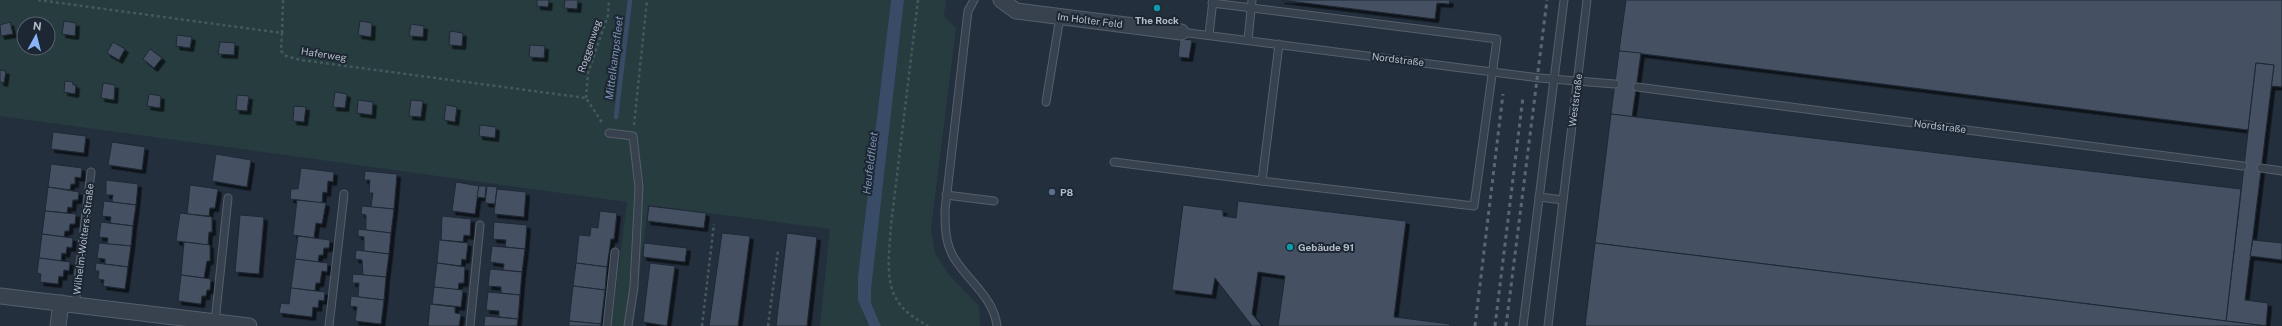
<svg xmlns="http://www.w3.org/2000/svg" width="2282" height="326" font-family="'Public Sans',sans-serif">
  <defs>
    <filter id="shadow"><feDropShadow dx="3.5" dy="3.5" stdDeviation="0" flood-color="#0009"/></filter>
  </defs>
  <rect width="100%" height="100%" fill="#242f3e"/>
  <g fill="#263c3f" fill-rule="evenodd">
    <path d="M 0,0 L 891,0 L 858,276 L 865,321 L 869,326 L 820,326 L 830,229 L 648,205 L 633,326 L 611,326 L 627,202 L 0,116 ZM 24,24 L 48,24 L 48,48 L 24,48 Z"/>
    <path d="M 904,0 L 946,0 L 944,16 L 956,28 L 931,229 L 935,253 L 949,275 L 979,306 L 980,326 L 881,326 L 871,303 L 871,290 Z"/>
  </g>
  <path fill="#394c67" d="M 891,0 L 904,0 L 871,290 L 871,303 L 881,326 L 869,326 L 858,300 L 858,276 Z"/>
  <g fill="none" stroke-linecap="round" stroke-linejoin="round">
    <path stroke="#394c67" stroke-width="4.5" d="M 616,117 L 630,0"/>
  </g>
  <g fill="#455162" stroke="#1f2835" filter="url(#shadow)">
    <path d="M 537,0 L 549,0 L 548,7 L 537,6 Z"/>
    <path d="M 565,0 L 578,0 L 577,9 L 564,8 Z"/>
    <path d="M 1281,0 L 1450,0 L 1449,4 L 1437,3 L 1435,19 Z"/>
    <path d="M 1626,0 L 2282,0 L 2282,87 L 2271,86 L 2274,65 L 2256,63 L 2248,130 L 1619,51 Z"/>
    <path d="M 35,20 L 47,21 L 46,24 L 34,24 Z"/>
    <path d="M 64,21 L 76,23 L 75,36 L 62,34 Z"/>
    <path d="M 360,21 L 372,23 L 371,37 L 358,35 Z"/>
    <path d="M 10,22 L 13,34 L 1,36 L 0,25 Z"/>
    <path d="M 411,24 L 424,26 L 423,37 L 409,36 Z"/>
    <path d="M 450,31 L 463,33 L 462,46 L 449,45 Z"/>
    <path d="M 177,35 L 192,37 L 190,48 L 176,46 Z"/>
    <path d="M 1180,39 L 1192,40 L 1189,58 L 1178,57 Z"/>
    <path d="M 113,42 L 125,49 L 119,60 L 107,53 Z"/>
    <path d="M 220,42 L 235,43 L 234,55 L 218,54 Z"/>
    <path d="M 530,45 L 545,46 L 544,58 L 529,57 Z"/>
    <path d="M 150,49 L 162,58 L 154,68 L 143,59 Z"/>
    <path d="M 1619,51 L 1641,53 L 1632,117 L 1611,114 Z"/>
    <path d="M 2256,63 L 2274,65 L 2245,300 L 2268,303 L 2266,326 L 2226,321 Z"/>
    <path d="M 0,70 L 6,71 L 4,83 L 0,82 Z"/>
    <path d="M 65,81 L 73,82 L 73,85 L 76,85 L 75,94 L 64,92 Z"/>
    <path d="M 103,83 L 115,85 L 114,100 L 101,98 Z"/>
    <path d="M 335,92 L 347,94 L 345,108 L 333,107 Z"/>
    <path d="M 149,94 L 161,96 L 160,108 L 147,106 Z"/>
    <path d="M 237,95 L 249,96 L 247,111 L 236,110 Z"/>
    <path d="M 358,100 L 373,102 L 372,115 L 357,113 Z"/>
    <path d="M 411,100 L 423,101 L 421,117 L 409,116 Z"/>
    <path d="M 446,105 L 457,107 L 455,122 L 444,120 Z"/>
    <path d="M 294,106 L 306,107 L 304,122 L 293,121 Z"/>
    <path d="M 1611,114 L 2241,189 L 2226,321 L 1595,243 Z"/>
    <path d="M 480,125 L 496,127 L 495,138 L 479,136 Z"/>
    <path d="M 53,132 L 86,136 L 84,153 L 51,149 Z"/>
    <path d="M 112,142 L 145,147 L 142,170 L 108,165 Z"/>
    <path d="M 216,154 L 251,160 L 247,187 L 212,181 Z"/>
    <path d="M 51,164 L 82,168 L 81,178 L 75,177 L 75,184 L 71,184 L 70,190 L 48,187 Z"/>
    <path d="M 301,168 L 334,172 L 333,182 L 328,181 L 327,193 L 323,192 L 322,203 L 290,199 L 291,189 L 298,189 Z"/>
    <path d="M 365,171 L 397,174 L 394,209 L 371,207 L 373,193 L 369,193 L 370,180 L 364,180 Z"/>
    <path d="M 106,180 L 138,184 L 136,205 L 112,202 L 113,195 L 106,195 Z"/>
    <path d="M 456,182 L 479,186 L 475,214 L 452,211 Z"/>
    <path d="M 190,185 L 218,189 L 215,208 L 210,208 L 209,216 L 187,214 Z"/>
    <path d="M 479,186 L 486,186 L 485,198 L 477,197 Z"/>
    <path d="M 487,186 L 497,187 L 495,204 L 485,203 Z"/>
    <path d="M 48,187 L 79,192 L 78,200 L 73,200 L 72,208 L 68,207 L 67,213 L 45,211 Z"/>
    <path d="M 497,189 L 526,192 L 524,217 L 494,214 Z"/>
    <path d="M 297,200 L 326,203 L 322,224 L 316,223 L 314,238 L 293,235 Z"/>
    <path d="M 104,201 L 136,205 L 133,226 L 110,223 L 111,217 L 102,216 Z"/>
    <path d="M 1238,201 L 1406,221 L 1394,317 L 1450,324 L 1450,326 L 1278,326 L 1285,276 L 1258,272 L 1252,314 L 1262,326 L 1252,326 L 1215,278 L 1212,295 L 1172,290 L 1183,205 L 1223,210 L 1223,216 L 1236,218 Z"/>
    <path d="M 362,206 L 394,209 L 391,233 L 366,230 L 366,215 L 361,214 Z"/>
    <path d="M 649,206 L 706,213 L 704,228 L 647,221 Z"/>
    <path d="M 45,211 L 76,214 L 75,224 L 70,224 L 69,231 L 65,231 L 64,237 L 42,234 Z"/>
    <path d="M 600,211 L 617,213 L 614,239 L 611,239 L 607,267 L 576,263 L 579,235 L 590,236 L 591,227 L 598,228 Z"/>
    <path d="M 180,213 L 212,217 L 212,232 L 209,232 L 208,245 L 176,241 Z"/>
    <path d="M 240,215 L 264,217 L 259,274 L 235,272 Z"/>
    <path d="M 442,216 L 471,219 L 470,236 L 464,235 L 463,242 L 441,240 Z"/>
    <path d="M 101,222 L 133,226 L 131,246 L 107,244 L 108,238 L 99,237 Z"/>
    <path d="M 494,222 L 527,225 L 525,249 L 505,247 L 506,240 L 493,239 Z"/>
    <path d="M 358,229 L 391,233 L 389,254 L 364,251 L 364,237 L 358,236 Z"/>
    <path d="M 722,233 L 750,236 L 738,326 L 709,326 Z"/>
    <path d="M 787,233 L 817,237 L 807,326 L 776,326 Z"/>
    <path d="M 42,234 L 73,238 L 72,248 L 67,247 L 66,254 L 62,253 L 61,261 L 39,258 Z"/>
    <path d="M 298,236 L 330,240 L 329,248 L 324,248 L 323,255 L 319,255 L 318,262 L 295,259 Z"/>
    <path d="M 439,240 L 468,243 L 466,260 L 462,259 L 461,266 L 437,263 Z"/>
    <path d="M 2253,240 L 2282,243 L 2282,260 L 2250,256 Z"/>
    <path d="M 184,242 L 210,245 L 210,261 L 207,261 L 204,278 L 181,275 Z"/>
    <path d="M 99,243 L 131,246 L 128,267 L 105,264 L 105,259 L 97,258 Z"/>
    <path d="M 644,243 L 687,248 L 685,262 L 643,257 Z"/>
    <path d="M 1595,243 L 2226,321 L 2266,326 L 1585,326 Z"/>
    <path d="M 492,246 L 525,249 L 522,272 L 503,270 L 504,264 L 490,262 Z"/>
    <path d="M 356,250 L 389,254 L 386,277 L 363,275 L 362,260 L 355,259 Z"/>
    <path d="M 39,258 L 70,262 L 69,271 L 64,270 L 63,277 L 59,276 L 58,284 L 40,282 L 41,274 L 37,273 Z"/>
    <path d="M 295,259 L 328,263 L 327,272 L 322,271 L 320,283 L 316,283 L 315,291 L 291,288 Z"/>
    <path d="M 96,263 L 128,267 L 125,289 L 103,286 L 104,280 L 98,279 L 99,271 L 95,271 Z"/>
    <path d="M 437,263 L 465,267 L 464,283 L 459,283 L 458,290 L 434,287 Z"/>
    <path d="M 576,263 L 607,267 L 605,290 L 573,286 Z"/>
    <path d="M 650,263 L 675,266 L 667,326 L 643,322 Z"/>
    <path d="M 490,269 L 522,272 L 520,295 L 501,293 L 501,287 L 488,286 Z"/>
    <path d="M 353,274 L 386,277 L 384,300 L 358,297 L 359,283 L 352,283 Z"/>
    <path d="M 181,275 L 211,279 L 210,290 L 207,290 L 206,296 L 202,296 L 201,304 L 178,301 Z"/>
    <path d="M 573,286 L 605,290 L 601,324 L 569,321 Z"/>
    <path d="M 434,287 L 463,290 L 461,307 L 432,304 Z"/>
    <path d="M 291,288 L 325,292 L 324,301 L 319,300 L 318,308 L 313,307 L 312,317 L 279,313 L 281,303 L 289,304 Z"/>
    <path d="M 488,292 L 520,295 L 518,319 L 499,317 L 499,311 L 486,310 Z"/>
    <path d="M 351,296 L 384,300 L 381,324 L 355,321 L 357,307 L 350,306 Z"/>
    <path d="M 430,304 L 455,307 L 455,313 L 461,314 L 459,326 L 428,326 Z"/>
    <path d="M 485,316 L 518,319 L 517,326 L 484,326 Z"/>
    <path d="M 569,321 L 601,324 L 601,326 L 569,326 Z"/>
  </g>
  <g fill="none" stroke-linecap="round" stroke-linejoin="round">
    <defs>
      <g id="lane">
        <path d="M 974,0 L 968,11 L 945,210 C 945,228 945,245 956,261 C 970,282 994,299 997,326"/>
        <path d="M 1212,3 L 1497,39 L 1474,206 L 1262,181 L 1279,44"/>
        <path d="M 1181,32 L 1539,78 L 1615,84"/>
        <path d="M 1209,35 L 1213,0"/>
        <path d="M 1248,40 L 1252,0"/>
        <path d="M 1637,87 L 2243,166"/>
        <path d="M 1046,102 L 1060,17"/>
        <path d="M 609,133 L 633,136 L 639,187 L 634,287 L 628,326"/>
        <path d="M 1114,162 L 1262,181"/>
        <path d="M 2261,168 L 2282,171"/>
        <path d="M 946,195 L 994,201"/>
        <path d="M 1539,197 L 1563,200"/>
        <path d="M 75,305 L 91,172"/>
        <path d="M 215,322 L 228,198"/>
        <path d="M 329,326 L 344,194"/>
        <path d="M 470,326 L 480,225"/>
        <path d="M 607,326 L 615,252"/>
        <path d="M 1523,326 L 1564,0"/>
        <path d="M 1548,326 L 1587,0"/>
      </g>
      <g id="street">
        <path d="M 1001,0 L 1016,11 L 1181,32"/>
        <path d="M 0,296 L 249,326"/>
        <path d="M 58,326 L 61,303"/>
      </g>
    </defs>
    <use href="#lane" stroke="#565f6c" stroke-width="9"/>
    <use href="#street" stroke="#565f6c" stroke-width="17"/>
    <g stroke="#44595c" stroke-width="2.5" stroke-dasharray="3 3" stroke-linecap="butt">
      <path d="M 38,0 L 282,33 L 281,51 L 286,56 L 301,60 L 586,98 L 603,124"/>
      <path d="M 918,0 L 891,225 C 890,248 884,280 897,300 C 904,312 916,319 928,326"/>
      <path d="M 282,33 L 283,0"/>
      <path d="M 586,98 L 588,73 L 608,15 L 609,0"/>
      <path d="M 634,125 L 647,0"/>
      <path d="M 702,326 L 714,224"/>
      <path d="M 768,326 L 778,251"/>
    </g>
    <use href="#lane" stroke="#38414e" stroke-width="7"/>
    <use href="#street" stroke="#38414e" stroke-width="15"/>
    <g stroke="#5a6575" stroke-width="3" stroke-dasharray="4 4" stroke-linecap="butt">
      <path d="M 1475,326 L 1503,94"/>
      <path d="M 1495,326 L 1523,97"/>
      <path d="M 1506,326 L 1547,0"/>
    </g>
  </g>
  <g fill="#0f9aa8" stroke="#1d2633" stroke-width="1.5">
    <circle cx="1157" cy="8" r="4"/>
    <circle cx="1290" cy="247" r="4"/>
  </g>
  <circle fill="#5c6f8a" stroke="#1d2633" stroke-width="1.5" cx="1052" cy="192" r="4"/>
  <g text-anchor="middle" stroke-width="4" stroke-linejoin="round" paint-order="stroke">
    <g font-size="10" fill="#b4bcc9" stroke="#1d2633">
      <text transform="translate(1090 20) rotate(7)" y="4">Im Holter Feld</text>
      <text transform="translate(589 46) rotate(-72)" y="4">Roggenweg</text>
      <text transform="translate(324 54) rotate(9)" y="4">Haferweg</text>
      <text transform="translate(1398 59) rotate(7)" y="4">Nordstraße</text>
      <text transform="translate(1575 100) rotate(-83)" y="4">Weststraße</text>
      <text transform="translate(1940 126) rotate(7)" y="4">Nordstraße</text>
      <text transform="translate(83 239) rotate(-83)" y="4">Wilhelm-Wolters-Straße</text>
    </g>
    <g font-size="10" font-weight="bold" fill="#b4bcc9" stroke="#1d2633" text-anchor="start">
      <text x="1157" y="24" text-anchor="middle">The Rock</text>
      <text x="1060" y="196">P8</text>
      <text x="1298" y="251">Gebäude 91</text>
    </g>
    <g font-size="11" font-style="italic" fill="#7c92b1" stroke="#1d2633">
      <text transform="translate(614 58) rotate(-83)" y="4">Mittelkampsfleet</text>
      <text transform="translate(870 163) rotate(-83)" y="4">Heufeldfleet</text>
    </g>
  </g>
  <g transform="translate(36 36) rotate(7)"><circle r="19" fill="#1d2633" stroke="#59626f"/>
  <path d="M0-3L7 15L0 10L-7 15Z" fill="#8ab4f8"/>
  <text y="-6" font-size="11" font-weight="bold" text-anchor="middle" fill="#b4bcc9">N</text>
  </g>
</svg>
